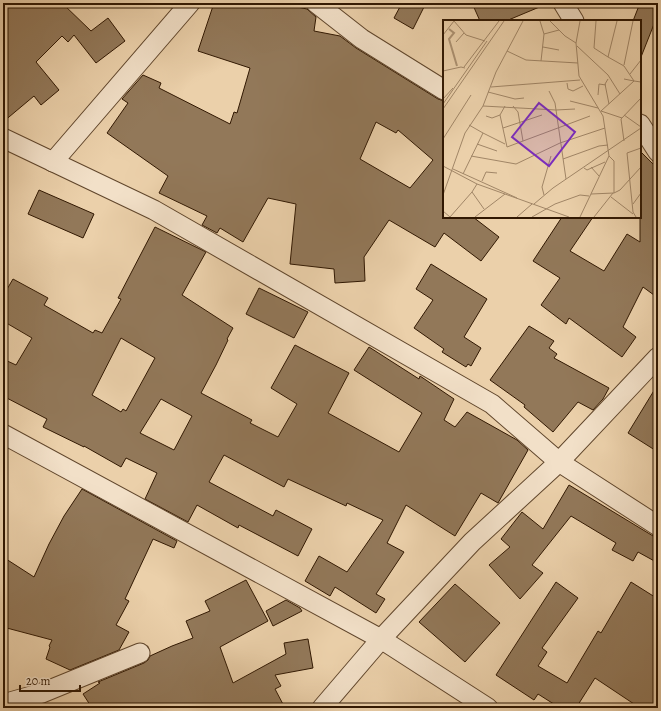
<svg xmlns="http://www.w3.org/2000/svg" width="661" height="711" font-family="Alegreya,serif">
  <rect width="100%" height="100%" fill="#ebd0aa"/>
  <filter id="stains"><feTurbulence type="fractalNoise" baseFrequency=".005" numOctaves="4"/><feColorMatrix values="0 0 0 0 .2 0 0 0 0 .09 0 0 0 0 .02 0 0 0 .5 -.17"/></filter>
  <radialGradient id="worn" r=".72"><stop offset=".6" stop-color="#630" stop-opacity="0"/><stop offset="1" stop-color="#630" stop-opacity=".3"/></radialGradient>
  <g fill="#927859" stroke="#311802" fill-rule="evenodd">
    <path d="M 3,3 L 62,3 L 91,31 L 108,18 L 125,41 L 96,63 L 74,35 L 68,42 L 62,36 L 36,62 L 59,90 L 41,105 L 34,96 L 3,122 Z"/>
    <path d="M 214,3 L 278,3 L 307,9 L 316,17 L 314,31 L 340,36 L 356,48 L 438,99 L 444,101 L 444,217 L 473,217 L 499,237 L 481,261 L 444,233 L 435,247 L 389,220 L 364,257 L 365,281 L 335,283 L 334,269 L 290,264 L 296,204 L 268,198 L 243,242 L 220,228 L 217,233 L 202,225 L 207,216 L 159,193 L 168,176 L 107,133 L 128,103 L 122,99 L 143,75 L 161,83 L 159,88 L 230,124 L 234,112 L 237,113 L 250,68 L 198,51 ZM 376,122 L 396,133 L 398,130 L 433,160 L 410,188 L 360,159 Z"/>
    <path d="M 402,3 L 426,3 L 413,29 L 394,18 Z"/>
    <path d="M 472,3 L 549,3 L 506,21 L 480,21 Z"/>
    <path d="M 640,3 L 658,3 L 658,14 L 641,57 L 640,57 L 640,21 L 633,21 Z"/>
    <path d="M 640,151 L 658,169 L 658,298 L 643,287 L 623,327 L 636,337 L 622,357 L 569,318 L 566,324 L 541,305 L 560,278 L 533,261 L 562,217 L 593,217 L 570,251 L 604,271 L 627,234 L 640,242 Z"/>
    <path d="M 39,190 L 94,214 L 83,238 L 28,214 Z"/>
    <path d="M 155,227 L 206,252 L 182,295 L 233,328 L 227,339 L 228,340 L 216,365 L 201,393 L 252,420 L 250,423 L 278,437 L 297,404 L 271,388 L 295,345 L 349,373 L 328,413 L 399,452 L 422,413 L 354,370 L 369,347 L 419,379 L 420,376 L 454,399 L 444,420 L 455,427 L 467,412 L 517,440 L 528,450 L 498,503 L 481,493 L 455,536 L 406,505 L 387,543 L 404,552 L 376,594 L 385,599 L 376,613 L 335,587 L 330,596 L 305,581 L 319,556 L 347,572 L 383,520 L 347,503 L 346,506 L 288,479 L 284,487 L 224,455 L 209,482 L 273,516 L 276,510 L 312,529 L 298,556 L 239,525 L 238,528 L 197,505 L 188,522 L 145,499 L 157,473 L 126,458 L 121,467 L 84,446 L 84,447 L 43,427 L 47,419 L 3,396 L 3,359 L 16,365 L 32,338 L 3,321 L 3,296 L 13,279 L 48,298 L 44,305 L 93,333 L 95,330 L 102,333 L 121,299 L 118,298 ZM 121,338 L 155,358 L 126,411 L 123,409 L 121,412 L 92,395 ZM 161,399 L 192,416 L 174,450 L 140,433 Z"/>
    <path d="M 431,264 L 487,299 L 464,337 L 481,348 L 471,366 L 468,364 L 466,367 L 442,352 L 444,349 L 414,328 L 433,300 L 416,289 Z"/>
    <path d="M 259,288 L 308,312 L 294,338 L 246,314 Z"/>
    <path d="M 529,326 L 554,341 L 549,348 L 557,354 L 554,358 L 609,388 L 603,399 L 593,410 L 578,402 L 553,432 L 524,407 L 525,405 L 490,380 Z"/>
    <path d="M 658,384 L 658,452 L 628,433 Z"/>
    <path d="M 569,485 L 658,539 L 658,563 L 638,552 L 633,561 L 612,550 L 616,543 L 571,516 L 532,565 L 543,573 L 520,599 L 489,565 L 510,547 L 501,539 L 522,512 L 543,529 Z"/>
    <path d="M 82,489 L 177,541 L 174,548 L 153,539 L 125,599 L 129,601 L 116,625 L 129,632 L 119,650 L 70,670 L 46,659 L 50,647 L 49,646 L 52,640 L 3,627 L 3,557 L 34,577 L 49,544 L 64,516 Z"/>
    <path d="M 246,580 L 268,621 L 220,647 L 233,683 L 286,654 L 284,643 L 308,639 L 313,668 L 275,675 L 281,686 L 275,689 L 285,708 L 92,708 L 83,694 L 100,683 L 98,682 L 144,663 L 148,660 L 150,656 L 172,646 L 193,638 L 186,621 L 210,611 L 205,601 Z"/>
    <path d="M 556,582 L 578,598 L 542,648 L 547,652 L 538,666 L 567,683 L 598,631 L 601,633 L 631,582 L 658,599 L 658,698 L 651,708 L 640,708 L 595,678 L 576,708 L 560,708 L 538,694 L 534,700 L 496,675 Z"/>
    <path d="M 455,584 L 500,623 L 465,662 L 419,622 Z"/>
    <path d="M 286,600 L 300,608 L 302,611 L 273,626 L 266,611 Z"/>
  </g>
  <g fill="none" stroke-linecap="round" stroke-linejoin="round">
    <defs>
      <g id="minor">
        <path d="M 316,3 L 362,39 L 444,90"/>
        <path d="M 563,3 L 574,21"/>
        <path d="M 640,124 L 658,152"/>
        <path d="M 3,138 L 154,210 L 492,404 L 559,462 L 658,526"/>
        <path d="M 53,162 L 190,3"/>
        <path d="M 3,434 L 381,639 L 488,708"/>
        <path d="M 3,704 L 42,693 L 140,653"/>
        <path d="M 322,708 L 381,639 L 472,542 L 559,462 L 658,357"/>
      </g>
    </defs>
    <use href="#minor" stroke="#60462c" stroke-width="21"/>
    <use href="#minor" stroke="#f2e0c8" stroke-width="19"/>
  </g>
  <g transform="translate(443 20)">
    <rect width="198" height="198" fill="#ebd0aa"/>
    <path fill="none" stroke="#ac9171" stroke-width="2" d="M 6,9 L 11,13 L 6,19 L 14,46"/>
    <path fill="none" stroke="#a18667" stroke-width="1" d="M 11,1 L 23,15 L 42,21M 97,1 L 101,14 L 98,41M 107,1 L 122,16 L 133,23M 153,1 L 151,28 L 165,37M 174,1 L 165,37 L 181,46 L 191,61 L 181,59M 101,14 L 116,10M 0,15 L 11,1M 13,22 L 21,13M 134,26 L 165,55 L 177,74M 100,27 L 116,30M 64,31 L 83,40 L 135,43M 181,45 L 190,1M 21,47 L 56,1M 0,51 L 18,47 L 22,48M 187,54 L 198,40M 165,59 L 162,64 L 166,84M 124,63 L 125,69 L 130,71 L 140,66M 48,67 L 137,60M 106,71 L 112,83 L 123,159M 45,72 L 72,79 L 81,78M 155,75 L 156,64 L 163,65M 0,79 L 10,68M 127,81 L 155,88M 0,84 L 44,21M 40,86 L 113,90 L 132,89M 62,86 L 57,95 L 64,127 L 147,96M 70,86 L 75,92 L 80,121M 0,89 L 61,1M 158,91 L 191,61 L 198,62M 158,91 L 179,98M 181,95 L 198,107M 43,96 L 49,98 L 57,95M 60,108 L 99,95M 40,113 L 62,124M 0,119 L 28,75M 181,121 L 178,99 L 198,78M 34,124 L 54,131M 28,136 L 73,144 L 117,123 L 162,108M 166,136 L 171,141 L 171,173M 120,139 L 156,126 L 165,125M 0,146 L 34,164 L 126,197M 148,147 L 156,156M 141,148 L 144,150 L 162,142M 10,149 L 74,178M 20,154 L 40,113 L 26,105M 39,161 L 43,152 L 54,153M 34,164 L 29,172 L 41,189M 148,174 L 171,173 L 177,170 L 198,147M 0,175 L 22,113 L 40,86 L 53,52 L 80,1M 101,175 L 99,167 L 108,136M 168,177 L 190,194M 91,184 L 110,168 L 198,108M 190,184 L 198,173M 0,191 L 7,197 L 29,172M 32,197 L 62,174M 74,197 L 89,184M 89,197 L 112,184 L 137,175 L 146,176M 137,197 L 166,136 L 160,96 L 136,56 L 133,23 L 137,1M 151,197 L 170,173M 193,197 L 190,192 L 184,133 L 198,128"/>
    <path fill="#7b2cbf" fill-opacity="0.15" stroke="#7b2cbf" stroke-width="2" d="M 96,83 L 132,112 L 106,146 L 69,117 Z"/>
    <rect width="198" height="198" fill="none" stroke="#311802" stroke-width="2"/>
  </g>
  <rect width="661" height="711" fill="none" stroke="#ebd0aa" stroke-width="16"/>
  <rect x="4" y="4" width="653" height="703" fill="none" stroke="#311802" stroke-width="2"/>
  <rect x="8" y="8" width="645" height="695" fill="none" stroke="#311802"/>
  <path d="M20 685v6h60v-6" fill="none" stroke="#311802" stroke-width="2"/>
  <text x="26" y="685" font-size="12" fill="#311802" stroke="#f2e0c8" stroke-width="3" paint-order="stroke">20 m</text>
  <rect width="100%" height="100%" filter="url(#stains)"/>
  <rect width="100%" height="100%" fill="url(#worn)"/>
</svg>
